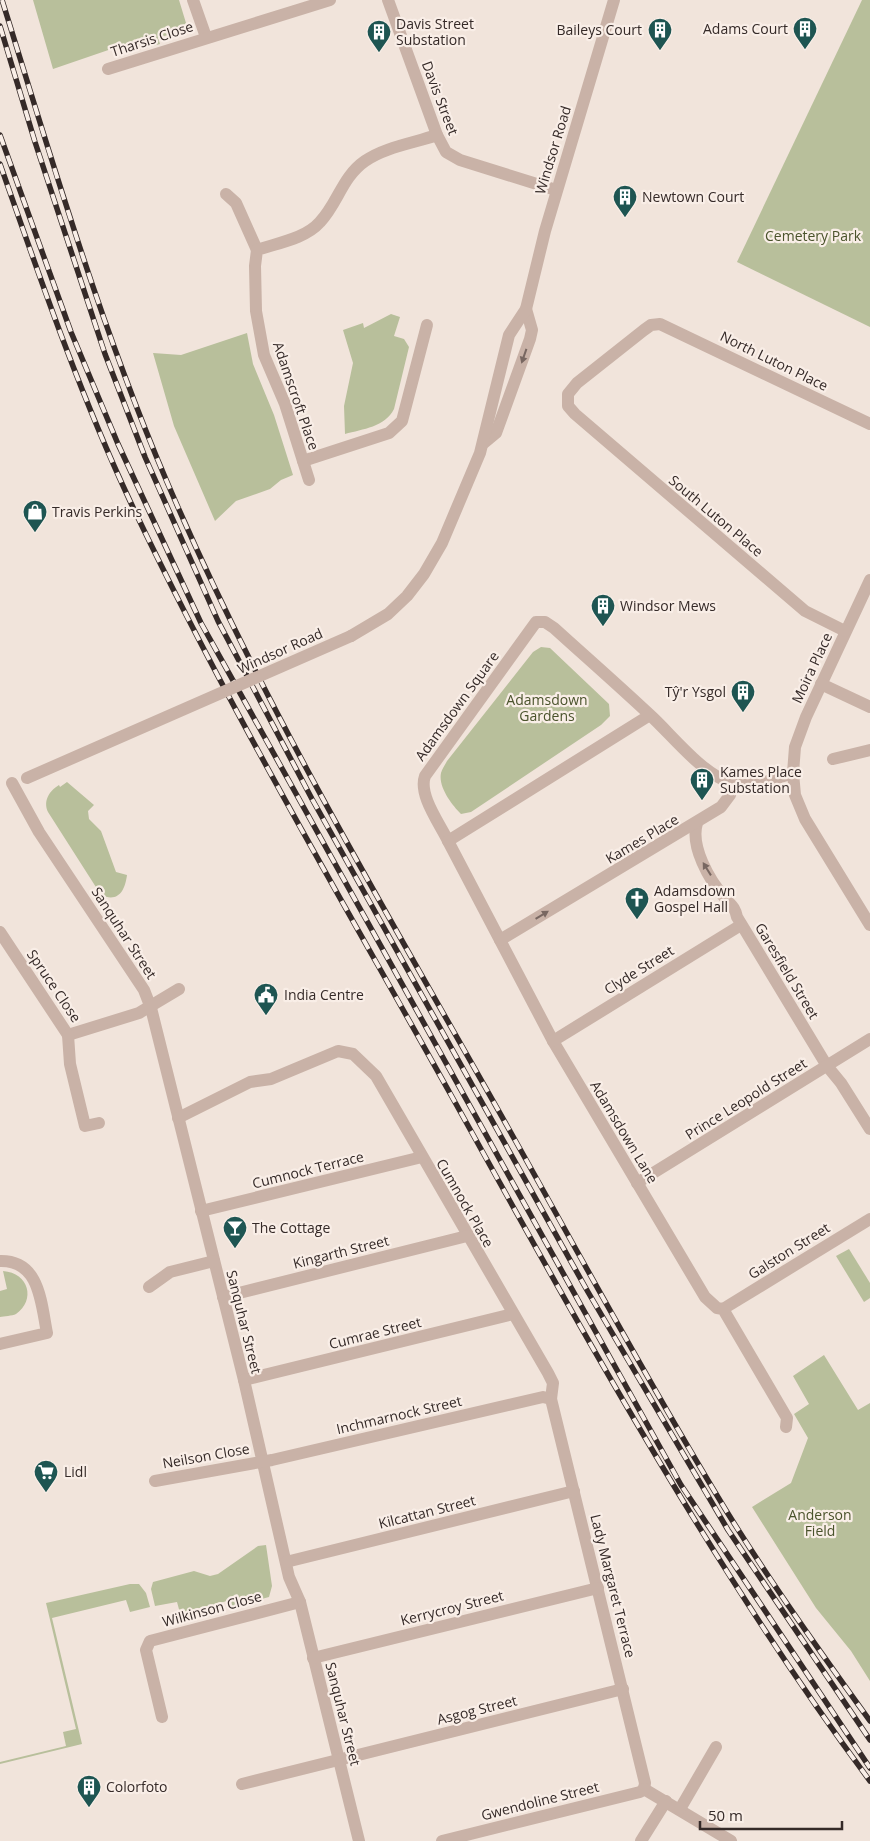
<svg xmlns="http://www.w3.org/2000/svg" width="870" height="1841" font-family="'Open Sans',sans-serif">
  <rect width="100%" height="100%" fill="#f1e4db"/>
  <g fill="#b8bf9b">
    <path d="M 33,0 L 179,0 L 186,23 L 180,31 L 158,38 L 160,44 L 126,53 L 123,45 L 53,69 Z"/>
    <path d="M 862,0 L 870,0 L 870,327 L 737,262 Z"/>
    <path d="M 391,314 L 400,317 L 394,336 L 404,339 L 409,347 L 394,409 C 385,427 363,429 345,434 L 344,406 L 353,363 L 343,330 L 363,323 L 364,328 Z"/>
    <path d="M 247,333 L 253,364 L 274,415 L 293,475 L 281,480 L 270,489 L 236,501 L 215,521 L 174,426 L 153,353 L 181,355 Z"/>
    <path d="M 541,647 L 550,648 L 609,704 L 610,716 L 601,725 L 471,812 L 461,814 C 452,805 438,787 441,773 C 442,769 445,765 447,761 L 533,652 Z"/>
    <path d="M 67,782 L 94,805 L 88,811 L 89,819 L 101,831 L 116,872 L 127,875 C 125,890 119,903 101,895 L 48,812 C 43,801 49,791 59,785 L 60,787 Z"/>
    <path d="M 849,1249 L 870,1283 L 870,1298 L 864,1302 L 836,1256 Z"/>
    <path d="M 3,1271 C 29,1273 36,1300 16,1314 C 12,1316 4,1316 0,1317 L 0,1291 L 7,1289 Z"/>
    <path d="M 824,1355 L 858,1410 L 870,1403 L 870,1681 L 851,1651 L 816,1608 L 752,1507 L 791,1483 L 808,1438 L 794,1414 L 809,1404 L 793,1376 Z"/>
    <path d="M 266,1545 L 272,1586 L 269,1597 L 232,1607 L 231,1600 L 180,1613 L 177,1602 L 155,1606 L 151,1589 L 153,1582 L 194,1571 L 210,1576 L 218,1574 L 258,1546 Z"/>
    <path d="M 130,1584 L 139,1584 L 146,1593 L 150,1607 L 130,1612 L 126,1600 L 52,1618 L 82,1744 L 0,1764 L 0,1762 L 66,1746 L 63,1732 L 76,1729 L 46,1603 Z"/>
  </g>
  <g fill="none" stroke-linecap="round" stroke-linejoin="round">
    <g stroke="#c9b2a7" stroke-width="12">
      <path d="M 193,0 L 206,37"/>
      <path d="M 388,0 L 437,135 L 446,152 L 460,160 L 556,190"/>
      <path d="M 108,69 L 330,0"/>
      <path d="M 226,194 L 236,203 L 257,250"/>
      <path d="M 484,443 L 496,433 L 530,339 L 532,330 L 526,309"/>
      <path d="M 303,461 L 389,433 L 402,421 L 427,325"/>
      <path d="M 309,480 L 285,404 L 264,355 L 256,311 L 255,266 L 257,250 C 277,243 305,239 320,222 C 338,203 342,177 365,161 C 385,147 414,143 437,135"/>
      <path d="M 870,580 L 806,717 L 795,747 L 793,773 L 795,795 L 805,819 L 870,925"/>
      <path d="M 845,631 L 805,611 L 575,414 L 568,406 L 568,394 L 577,383 L 644,330 L 651,325 L 660,324 L 870,424"/>
      <path d="M 351,636 L 388,614 L 407,596 L 424,574 L 442,543 L 480,453 L 509,335 L 526,309 L 545,231 L 614,0"/>
      <path d="M 821,684 L 870,707"/>
      <path d="M 650,715 L 448,841 C 440,824 418,795 425,776 L 536,622 L 545,622 L 554,628 C 586,657 618,685 650,715 C 672,735 702,774 731,783 C 751,789 774,779 793,773"/>
      <path d="M 833,759 L 870,750"/>
      <path d="M 12,783 L 39,832 L 144,990 L 151,1008 L 244,1380 L 289,1577 L 300,1602 L 359,1841"/>
      <path d="M 697,823 C 690,846 709,880 725,898 C 731,905 735,907 737,917 L 827,1066 L 841,1083 L 870,1129"/>
      <path d="M 448,841 L 553,1041 L 705,1297 L 717,1308 L 723,1309 L 787,1418 L 786,1427"/>
      <path d="M 0,932 L 68,1035 L 139,1013 L 179,989"/>
      <path d="M 500,940 L 721,807 L 730,795 L 733,784"/>
      <path d="M 68,1035 L 70,1064 L 85,1126 L 99,1123"/>
      <path d="M 553,1041 L 741,925"/>
      <path d="M 178,1118 L 250,1082 L 271,1079 L 338,1051 L 353,1054 L 376,1076 L 548,1373 L 553,1383 L 551,1399"/>
      <path d="M 637,1183 L 870,1039"/>
      <path d="M 201,1211 L 422,1157"/>
      <path d="M 0,1261 C 40,1260 41,1303 47,1333 L 0,1344"/>
      <path d="M 149,1287 L 170,1272 L 214,1261"/>
      <path d="M 223,1297 L 467,1236"/>
      <path d="M 723,1309 L 870,1219"/>
      <path d="M 244,1380 L 513,1314"/>
      <path d="M 155,1481 L 272,1460 L 543,1397 L 551,1399 L 645,1783 L 644,1789"/>
      <path d="M 286,1562 L 574,1491"/>
      <path d="M 313,1658 L 598,1588"/>
      <path d="M 162,1717 L 146,1650 L 150,1641 L 300,1602"/>
      <path d="M 242,1784 L 623,1689"/>
      <path d="M 644,1789 L 731,1841"/>
      <path d="M 680,1809 L 716,1747"/>
      <path d="M 442,1841 L 640,1792 L 644,1789"/>
      <path d="M 641,1841 L 666,1801"/>
    </g>
    <defs>
      <g id="rail">
        <path d="M 2,0 C 55,170 105,342 177,505 C 273,725 398,931 515,1140 C 585,1265 653,1390 727,1512 C 771,1583 821,1653 870,1721"/>
        <path d="M 0,26 L 35,142 L 105,354 L 145,457 L 218,621 L 312,799 L 588,1292 L 728,1530 L 870,1740"/>
        <path d="M 0,135 L 71,332 L 118,444 L 201,623 L 681,1485 L 870,1768"/>
        <path d="M 0,164 C 40,278 79,392 130,501 C 226,704 341,898 451,1095 C 581,1329 710,1565 870,1781"/>
      </g>
    </defs>
    <use href="#rail" stroke="#352a28" stroke-width="5.5"/>
    <use href="#rail" stroke="#f9eee7" stroke-width="4" stroke-dasharray="11" stroke-linecap="butt"/>
    <path stroke="#c9b2a7" stroke-width="12" d="M 27,778 L 351,636"/>
  </g>
  <defs><path id="oneway-solid" d="M-6-.8H1V-3.2L6.5 0L1 3.2V.8H-6Z" transform="scale(1.25)"/></defs>
  <g fill="#786761">
    <use href="#oneway-solid" transform="translate(524 356) rotate(109)"/>
    <use href="#oneway-solid" transform="translate(707 869) rotate(-122)"/>
    <use href="#oneway-solid" transform="translate(542 915) rotate(-31)"/>
  </g>
  <defs>
    <symbol id="building-pin" viewBox="-11 -11 22 30"><path d="M0 17L-7.5 6A9.5 9.5 0 1 1 7.5 6Z" fill="#1e5552" stroke="#f9eee7"/><path d="M-4-6H4V6H1V3H-1V6H-4ZM-2.5-4.3h1.7v1.8h-1.7ZM.8-4.3h1.7v1.8H.8ZM-2.5-1h1.7V.8h-1.7ZM.8-1h1.7V.8H.8Z" fill="#fff"/></symbol>
    <symbol id="shop-pin" viewBox="-11 -11 22 30"><path d="M0 17L-7.5 6A9.5 9.5 0 1 1 7.5 6Z" fill="#1e5552" stroke="#f9eee7"/><path d="M-5-2.5h2.3a2.7 3.5 0 0 1 5.4 0H5L5.5 6h-11ZM-1.5-2.5h3a1.5 2.3 0 0 0-3 0Z" fill="#fff"/></symbol>
    <symbol id="church-pin" viewBox="-11 -11 22 30"><path d="M0 17L-7.5 6A9.5 9.5 0 1 1 7.5 6Z" fill="#1e5552" stroke="#f9eee7"/><path d="M-1.2-6h2.4v3.5h3.3v2.4h-3.3V6h-2.4V-.1h-3.3v-2.4h3.3Z" fill="#fff"/></symbol>
    <symbol id="civic-pin" viewBox="-11 -11 22 30"><path d="M0 17L-7.5 6A9.5 9.5 0 1 1 7.5 6Z" fill="#1e5552" stroke="#f9eee7"/><path d="M-.6-6.5H3V-4.5H.6V-3L4-1V1h2V6H-6V1h2V-1L-.6-3ZM-1.2 2.5V6h2.4V2.5Z" fill="#fff"/></symbol>
    <symbol id="bar-pin" viewBox="-11 -11 22 30"><path d="M0 17L-7.5 6A9.5 9.5 0 1 1 7.5 6Z" fill="#1e5552" stroke="#f9eee7"/><path d="M-6-5H6L.8 .8V4.5H3.5V6h-7V4.5H-.8V.8Z" fill="#fff"/></symbol>
    <symbol id="supermarket-pin" viewBox="-11 -11 22 30"><path d="M0 17L-7.5 6A9.5 9.5 0 1 1 7.5 6Z" fill="#1e5552" stroke="#f9eee7"/><path d="M-6-5.5h2.5l.6 2H6L4.5 2H-2.5L-4.4-4H-6ZM-1.5 3.2a1.3 1.3 0 1 0 .1 0ZM3 3.2a1.3 1.3 0 1 0 .1 0Z" fill="#fff"/></symbol>
  </defs>
  <g fill-rule="evenodd">
    <use href="#building-pin" x="791" y="15" width="28" height="38"/>
    <use href="#building-pin" x="646" y="16" width="28" height="38"/>
    <use href="#building-pin" x="365" y="18" width="28" height="38"/>
    <use href="#building-pin" x="611" y="183" width="28" height="38"/>
    <use href="#shop-pin" x="21" y="498" width="28" height="38"/>
    <use href="#building-pin" x="589" y="592" width="28" height="38"/>
    <use href="#building-pin" x="729" y="678" width="28" height="38"/>
    <use href="#building-pin" x="688" y="766" width="28" height="38"/>
    <use href="#church-pin" x="623" y="885" width="28" height="38"/>
    <use href="#civic-pin" x="252" y="981" width="28" height="38"/>
    <use href="#bar-pin" x="221" y="1214" width="28" height="38"/>
    <use href="#supermarket-pin" x="32" y="1458" width="28" height="38"/>
    <use href="#building-pin" x="75" y="1773" width="28" height="38"/>
  </g>
  <g text-anchor="middle" stroke-width="4.5" stroke-linejoin="round" paint-order="stroke">
    <g font-size="14" fill="#352a28" stroke="#f9eee7" text-anchor="start">
      <text x="396" y="29">Davis Street<tspan x="396" dy="16">Substation</tspan></text>
      <text x="788" y="34" text-anchor="end">Adams Court</text>
      <text x="642" y="35" text-anchor="end">Baileys Court</text>
      <text x="642" y="202">Newtown Court</text>
      <text x="52" y="517">Travis Perkins</text>
      <text x="620" y="611">Windsor Mews</text>
      <text x="726" y="697" text-anchor="end">Tŷ'r Ysgol</text>
      <text x="720" y="777">Kames Place<tspan x="720" dy="16">Substation</tspan></text>
      <text x="654" y="896">Adamsdown<tspan x="654" dy="16">Gospel Hall</tspan></text>
      <text x="284" y="1000">India Centre</text>
      <text x="252" y="1233">The Cottage</text>
      <text x="64" y="1477">Lidl</text>
      <text x="106" y="1792">Colorfoto</text>
    </g>
    <g font-size="14" fill="#352a28" stroke="#f9eee7">
      <text transform="translate(152 39) rotate(-18)" y="5">Tharsis Close</text>
      <text transform="translate(440 98) rotate(69)" y="5">Davis Street</text>
      <text transform="translate(553 150) rotate(-73)" y="5">Windsor Road</text>
      <text transform="translate(774 361) rotate(26)" y="5">North Luton Place</text>
      <text transform="translate(296 396) rotate(71)" y="5">Adamscroft Place</text>
      <text transform="translate(716 516) rotate(40)" y="5">South Luton Place</text>
      <text transform="translate(280 651) rotate(-24)" y="5">Windsor Road</text>
      <text transform="translate(812 668) rotate(-65)" y="5">Moira Place</text>
      <text transform="translate(457 706) rotate(-54)" y="5">Adamsdown Square</text>
      <text transform="translate(642 839) rotate(-31)" y="5">Kames Place</text>
      <text transform="translate(124 933) rotate(57)" y="5">Sanquhar Street</text>
      <text transform="translate(639 970) rotate(-32)" y="5">Clyde Street</text>
      <text transform="translate(787 971) rotate(59)" y="5">Garesfield Street</text>
      <text transform="translate(54 986) rotate(56)" y="5">Spruce Close</text>
      <text transform="translate(746 1099) rotate(-32)" y="5">Prince Leopold Street</text>
      <text transform="translate(624 1132) rotate(59)" y="5">Adamsdown Lane</text>
      <text transform="translate(308 1170) rotate(-14)" y="5">Cumnock Terrace</text>
      <text transform="translate(465 1203) rotate(60)" y="5">Cumnock Place</text>
      <text transform="translate(789 1251) rotate(-32)" y="5">Galston Street</text>
      <text transform="translate(341 1252) rotate(-14)" y="5">Kingarth Street</text>
      <text transform="translate(244 1322) rotate(76)" y="5">Sanquhar Street</text>
      <text transform="translate(375 1333) rotate(-14)" y="5">Cumrae Street</text>
      <text transform="translate(399 1415) rotate(-13)" y="5">Inchmarnock Street</text>
      <text transform="translate(206 1456) rotate(-10)" y="5">Neilson Close</text>
      <text transform="translate(427 1512) rotate(-14)" y="5">Kilcattan Street</text>
      <text transform="translate(613 1586) rotate(76)" y="5">Lady Margaret Terrace</text>
      <text transform="translate(452 1608) rotate(-14)" y="5">Kerrycroy Street</text>
      <text transform="translate(212 1609) rotate(-15)" y="5">Wilkinson Close</text>
      <text transform="translate(477 1710) rotate(-14)" y="5">Asgog Street</text>
      <text transform="translate(343 1714) rotate(76)" y="5">Sanquhar Street</text>
      <text transform="translate(540 1801) rotate(-14)" y="5">Gwendoline Street</text>
    </g>
    <g font-size="14" fill="#4a532c" stroke="#f9eee7">
      <text x="813" y="241">Cemetery Park</text>
      <text x="547" y="705">Adamsdown<tspan x="547" dy="16">Gardens</tspan></text>
      <text x="820" y="1520">Anderson<tspan x="820" dy="16">Field</tspan></text>
    </g>
  </g>
  <path d="M700 1821v8h142v-8" fill="none" stroke="#352a28" stroke-width="2.5"/>
  <text x="708" y="1821" font-size="15" fill="#352a28" stroke="#f9eee7" stroke-width="4" paint-order="stroke">50 m</text>
</svg>
